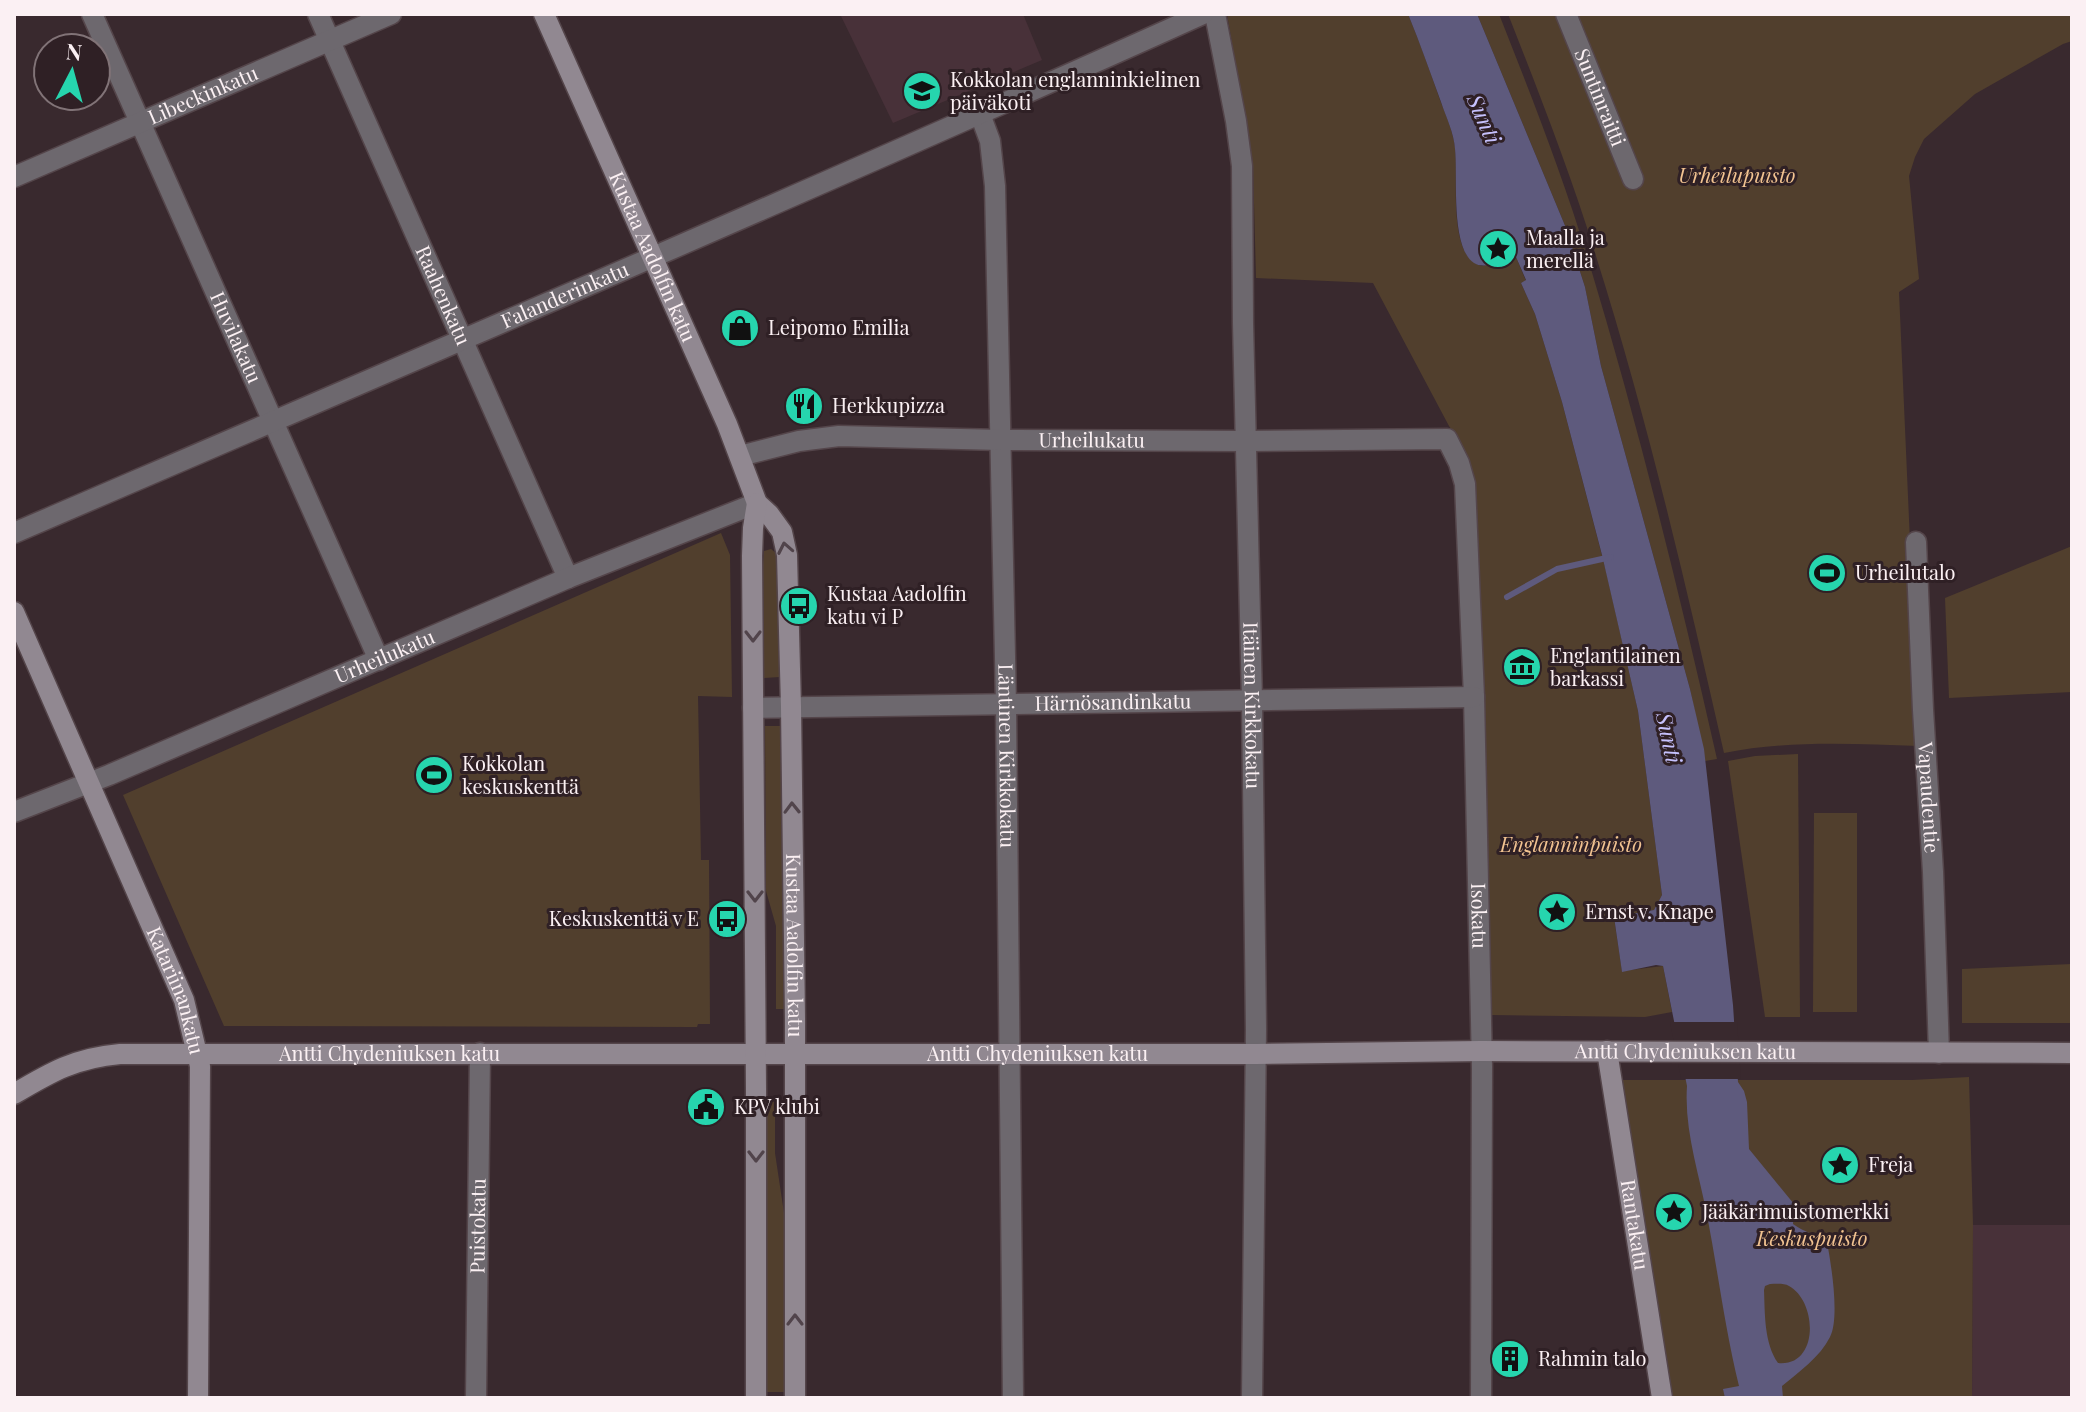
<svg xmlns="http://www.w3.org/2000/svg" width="2086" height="1412" font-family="'Playfair Display',serif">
  <rect width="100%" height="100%" fill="#39292e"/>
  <g fill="#483139">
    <path d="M 840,14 L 1023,14 L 1042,60 L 893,123 Z"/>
    <path d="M 1973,1225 L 2072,1225 L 2072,1398 L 1972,1398 Z"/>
  </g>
  <g fill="#513f2d">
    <path d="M 1227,14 L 1408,14 C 1420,43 1430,71 1440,100 C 1446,115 1453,132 1455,147 C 1459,176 1446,257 1482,266 L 1516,257 L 1526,281 L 1521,283 L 1535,314 L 1562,402 L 1606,571 L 1638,711 L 1662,895 L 1654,910 L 1614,918 L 1622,971 L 1663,966 L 1672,1012 L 1645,1017 L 1491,1015 L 1458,439 L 1449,426 L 1373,283 L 1256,278 L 1253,164 Z"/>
    <path d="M 1477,14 L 1499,14 C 1531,95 1563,176 1588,259 C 1638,424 1679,591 1717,759 L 1705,761 L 1690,689 L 1601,366 L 1585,287 L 1566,228 Z"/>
    <path d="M 1508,14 L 2072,14 L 2072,41 L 2063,44 L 1975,94 L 1924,139 L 1915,157 L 1909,176 L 1919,279 L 1899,292 L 1919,746 C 1855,744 1788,740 1724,753 C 1686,585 1647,417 1595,253 C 1570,172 1539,93 1508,14 Z"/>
    <path d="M 721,533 L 730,555 L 732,697 L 698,696 L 701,860 L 709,860 L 710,1024 L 698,1024 L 697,1027 L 224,1026 L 123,795 Z"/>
    <path d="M 2072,546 L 2072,692 L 1949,698 L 1945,598 Z"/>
    <path d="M 771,549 L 777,554 L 779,564 L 780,677 L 764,678 L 763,564 L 764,551 Z"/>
    <path d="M 765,726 L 781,726 L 785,927 L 784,1009 L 776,1009 L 776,926 L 766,891 Z"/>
    <path d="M 1798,754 L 1800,1017 L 1765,1017 L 1728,761 L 1755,756 Z"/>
    <path d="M 1814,813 L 1857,813 L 1857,1012 L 1813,1012 Z"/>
    <path d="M 2072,964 L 2072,1023 L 1962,1023 L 1962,969 Z"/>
    <path d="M 1969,1077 L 1973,1225 L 1972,1398 L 1670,1398 L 1621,1080 L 1912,1080 Z"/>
    <path d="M 767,1096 L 775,1096 L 775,1153 L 784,1213 L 784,1392 L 767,1392 Z"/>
  </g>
  <path fill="#5e5a7d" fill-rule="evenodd" d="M 1408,14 L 1477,14 L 1566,228 L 1585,287 L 1601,366 L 1690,689 L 1704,749 L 1733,1005 L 1738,1082 L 1744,1091 L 1747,1102 L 1749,1149 L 1794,1204 L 1793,1224 C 1804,1232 1816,1235 1827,1242 C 1831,1263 1840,1318 1830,1337 C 1820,1357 1799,1372 1782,1386 L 1783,1398 L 1725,1398 L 1723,1389 L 1739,1386 C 1725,1329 1718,1272 1707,1215 C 1699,1173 1684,1130 1687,1086 L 1663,966 L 1656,965 L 1622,972 L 1614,917 L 1654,910 L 1662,895 L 1638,711 L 1602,555 L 1562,402 L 1535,314 L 1521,283 L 1526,280 L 1516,257 C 1504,260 1484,270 1474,263 C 1450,247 1458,176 1455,149 C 1454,133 1446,117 1441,102 C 1430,72 1420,43 1408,14 ZM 1770,1284 C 1776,1284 1784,1283 1789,1286 C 1818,1302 1819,1367 1778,1363 C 1764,1343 1765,1314 1764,1290 L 1765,1286 Z"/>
  <path fill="#39292e" d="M 1670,1022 L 1737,1022 L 1741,1079 L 1681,1079 Z"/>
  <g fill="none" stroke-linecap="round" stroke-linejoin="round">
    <path stroke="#5e5a7d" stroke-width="6" d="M 1507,597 L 1557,569 L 1611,557"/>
    <defs>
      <g id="street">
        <path id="s1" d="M 92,14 L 379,660"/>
        <path id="s2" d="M 318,14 L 568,578"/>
        <path id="s3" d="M 1215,14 L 1236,121 L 1242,166 L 1243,323 L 1252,700 L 1256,1029 L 1252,1398"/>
        <path id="s4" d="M 1566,14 L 1633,179"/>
        <path id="s5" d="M 980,114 L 990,141 L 995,186 L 1006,704 L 1013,1398"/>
        <path id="s6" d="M 14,177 L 391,14"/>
        <path id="s7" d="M 740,456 L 799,441 L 839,436 L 1001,440 L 1246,441 L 1447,439 L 1459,463 L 1465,484 L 1474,697 L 1482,1067 L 1481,1398"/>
        <path id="s8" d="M 14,533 C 411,362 808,192 1203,14"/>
        <path id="s9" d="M 1916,542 L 1923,710 L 1933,872 L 1939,1053"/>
        <path id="s10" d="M 753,708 L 1474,697"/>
        <path id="s11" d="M 14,812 L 109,775 L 568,578 L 757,503"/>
        <path id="s12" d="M 476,1398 L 480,1053"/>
      </g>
      <g id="secondary">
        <path id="s13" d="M 544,14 L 727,424 L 757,503 L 769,514 L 782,532 L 787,555 L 791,707 L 795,1019 L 795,1398"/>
        <path id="s14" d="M 14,612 L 184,1000 L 200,1066 L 198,1398"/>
        <path id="s15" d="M 1607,1051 L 1662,1398"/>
        <path id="s16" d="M 14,1094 C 51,1072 75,1058 120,1054 L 1256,1054 L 1481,1051 L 2072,1053"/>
        <path d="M 756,1398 L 756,1088 L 752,556 L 753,528 L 757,503"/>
      </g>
    </defs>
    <use href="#street" stroke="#54454a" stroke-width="23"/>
    <use href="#secondary" stroke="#54454a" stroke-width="23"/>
    <use href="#street" stroke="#6d686e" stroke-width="20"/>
    <use href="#secondary" stroke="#918891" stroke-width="20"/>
  </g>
  <defs><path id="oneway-chevron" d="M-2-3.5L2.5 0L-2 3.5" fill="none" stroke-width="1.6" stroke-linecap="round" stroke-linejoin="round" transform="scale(2)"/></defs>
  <g stroke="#51444b">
    <use href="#oneway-chevron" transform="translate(785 548) rotate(-101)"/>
    <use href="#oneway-chevron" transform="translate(753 636) rotate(90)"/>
    <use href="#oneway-chevron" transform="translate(792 808) rotate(-91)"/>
    <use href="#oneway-chevron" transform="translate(755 896) rotate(90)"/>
    <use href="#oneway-chevron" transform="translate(756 1156) rotate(90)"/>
    <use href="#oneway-chevron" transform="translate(795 1320) rotate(-90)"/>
  </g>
  <defs>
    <symbol id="school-disc" viewBox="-11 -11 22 22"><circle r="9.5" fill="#26d5ae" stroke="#2f2025"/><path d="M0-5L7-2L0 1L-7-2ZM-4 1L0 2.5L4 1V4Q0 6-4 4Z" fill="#111"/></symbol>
    <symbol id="sight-disc" viewBox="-11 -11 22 22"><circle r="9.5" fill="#26d5ae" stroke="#2f2025"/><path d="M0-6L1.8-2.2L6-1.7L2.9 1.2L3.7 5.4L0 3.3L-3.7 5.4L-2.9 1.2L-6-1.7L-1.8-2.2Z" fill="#111"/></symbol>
    <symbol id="shop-disc" viewBox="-11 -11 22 22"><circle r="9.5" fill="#26d5ae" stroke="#2f2025"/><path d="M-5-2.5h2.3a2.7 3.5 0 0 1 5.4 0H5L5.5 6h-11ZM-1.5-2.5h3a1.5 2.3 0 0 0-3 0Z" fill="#111"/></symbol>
    <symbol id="restaurant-disc" viewBox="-11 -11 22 22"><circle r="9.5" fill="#26d5ae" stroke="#2f2025"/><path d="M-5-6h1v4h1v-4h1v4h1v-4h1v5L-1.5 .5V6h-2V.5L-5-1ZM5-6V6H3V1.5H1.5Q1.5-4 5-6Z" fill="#111"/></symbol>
    <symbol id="stadium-disc" viewBox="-11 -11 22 22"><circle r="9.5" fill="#26d5ae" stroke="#2f2025"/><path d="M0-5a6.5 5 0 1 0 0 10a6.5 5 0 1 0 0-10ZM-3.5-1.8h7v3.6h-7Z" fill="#111"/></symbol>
    <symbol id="bus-disc" viewBox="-11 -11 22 22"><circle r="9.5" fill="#26d5ae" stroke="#2f2025"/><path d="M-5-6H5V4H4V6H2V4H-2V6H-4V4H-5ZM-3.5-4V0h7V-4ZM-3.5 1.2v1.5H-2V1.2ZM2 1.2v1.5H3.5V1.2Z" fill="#111"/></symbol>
    <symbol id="museum-disc" viewBox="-11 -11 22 22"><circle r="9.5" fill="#26d5ae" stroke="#2f2025"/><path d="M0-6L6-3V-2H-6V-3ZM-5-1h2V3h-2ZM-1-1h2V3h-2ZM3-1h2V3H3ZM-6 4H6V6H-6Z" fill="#111"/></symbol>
    <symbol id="civic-disc" viewBox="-11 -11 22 22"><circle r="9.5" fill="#26d5ae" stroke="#2f2025"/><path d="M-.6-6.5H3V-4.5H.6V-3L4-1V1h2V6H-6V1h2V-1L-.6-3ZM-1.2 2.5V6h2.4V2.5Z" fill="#111"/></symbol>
    <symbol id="building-disc" viewBox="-11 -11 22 22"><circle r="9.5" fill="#26d5ae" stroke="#2f2025"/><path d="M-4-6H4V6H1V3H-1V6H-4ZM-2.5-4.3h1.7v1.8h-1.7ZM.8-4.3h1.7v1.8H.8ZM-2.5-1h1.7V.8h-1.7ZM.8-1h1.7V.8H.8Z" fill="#111"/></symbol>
  </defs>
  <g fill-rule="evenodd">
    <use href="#school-disc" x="900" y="69" width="44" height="44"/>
    <use href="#sight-disc" x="1476" y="227" width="44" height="44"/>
    <use href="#shop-disc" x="718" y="306" width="44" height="44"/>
    <use href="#restaurant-disc" x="782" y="384" width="44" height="44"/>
    <use href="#stadium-disc" x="1805" y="551" width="44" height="44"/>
    <use href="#bus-disc" x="777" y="584" width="44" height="44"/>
    <use href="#museum-disc" x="1500" y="645" width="44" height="44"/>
    <use href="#stadium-disc" x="412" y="753" width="44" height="44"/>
    <use href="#sight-disc" x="1535" y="890" width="44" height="44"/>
    <use href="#bus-disc" x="705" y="897" width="44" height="44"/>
    <use href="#civic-disc" x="684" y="1085" width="44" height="44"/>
    <use href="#sight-disc" x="1818" y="1143" width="44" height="44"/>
    <use href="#sight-disc" x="1652" y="1190" width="44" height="44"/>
    <use href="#building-disc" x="1488" y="1337" width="44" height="44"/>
  </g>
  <g text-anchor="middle" stroke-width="6" stroke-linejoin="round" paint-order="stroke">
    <g font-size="20" fill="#fbf0f3" stroke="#2f2025" text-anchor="start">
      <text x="950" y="87">Kokkolan englanninkielinen<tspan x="950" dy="23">päiväkoti</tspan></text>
      <text x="1526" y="245">Maalla ja<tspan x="1526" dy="23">merellä</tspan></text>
      <text x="768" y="335">Leipomo Emilia</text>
      <text x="832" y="413">Herkkupizza</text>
      <text x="1855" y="580">Urheilutalo</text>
      <text x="827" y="601">Kustaa Aadolfin<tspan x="827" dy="23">katu vi P</tspan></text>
      <text x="1550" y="663">Englantilainen<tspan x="1550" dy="23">barkassi</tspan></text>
      <text x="462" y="771">Kokkolan<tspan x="462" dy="23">keskuskenttä</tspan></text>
      <text x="1585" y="919">Ernst v. Knape</text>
      <text x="699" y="926" text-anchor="end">Keskuskenttä v E</text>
      <text x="734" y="1114">KPV klubi</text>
      <text x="1868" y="1172">Freja</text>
      <text x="1702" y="1219">Jääkärimuistomerkki</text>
      <text x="1538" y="1366">Rahmin talo</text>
    </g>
    <g font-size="20" fill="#fbf0f3" stroke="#2f2025">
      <text dy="7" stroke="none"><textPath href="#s6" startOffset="206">Libeckinkatu</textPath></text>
      <text dy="7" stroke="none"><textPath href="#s4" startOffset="90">Suntinraitti</textPath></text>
      <text dy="7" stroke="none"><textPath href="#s13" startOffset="266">Kustaa Aadolfin katu</textPath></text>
      <text dy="7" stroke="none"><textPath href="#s8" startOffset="600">Falanderinkatu</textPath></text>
      <text dy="7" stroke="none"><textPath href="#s2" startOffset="308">Raahenkatu</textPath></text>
      <text dy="7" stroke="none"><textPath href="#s1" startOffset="354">Huvilakatu</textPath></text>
      <text dy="7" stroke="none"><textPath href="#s7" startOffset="354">Urheilukatu</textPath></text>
      <text dy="7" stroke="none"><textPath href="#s11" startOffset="402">Urheilukatu</textPath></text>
      <text dy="7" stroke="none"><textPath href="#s10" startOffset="360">Härnösandinkatu</textPath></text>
      <text dy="7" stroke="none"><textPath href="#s3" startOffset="694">Itäinen Kirkkokatu</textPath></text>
      <text dy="7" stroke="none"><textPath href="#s5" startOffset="644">Läntinen Kirkkokatu</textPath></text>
      <text dy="7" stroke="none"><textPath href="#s9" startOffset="256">Vapaudentie</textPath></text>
      <text dy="7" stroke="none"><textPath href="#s7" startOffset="1190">Isokatu</textPath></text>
      <text dy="7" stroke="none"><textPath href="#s13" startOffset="986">Kustaa Aadolfin katu</textPath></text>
      <text dy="7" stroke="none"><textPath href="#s14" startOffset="412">Katariinankatu</textPath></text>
      <text dy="7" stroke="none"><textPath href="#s16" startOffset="1680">Antti Chydeniuksen katu</textPath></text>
      <text dy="7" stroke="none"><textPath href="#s16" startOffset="384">Antti Chydeniuksen katu</textPath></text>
      <text dy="7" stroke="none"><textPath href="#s16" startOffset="1032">Antti Chydeniuksen katu</textPath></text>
      <text dy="7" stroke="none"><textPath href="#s15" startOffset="176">Rantakatu</textPath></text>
      <text dy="7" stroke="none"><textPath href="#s12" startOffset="172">Puistokatu</textPath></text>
    </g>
    <g font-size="20" font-style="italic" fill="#f2c391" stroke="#2f2025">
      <text x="1737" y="183">Urheilupuisto</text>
      <text x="1571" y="852">Englanninpuisto</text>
      <text x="1812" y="1246">Keskuspuisto</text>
    </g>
    <g font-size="22" font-style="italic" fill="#c6c1fd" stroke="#2f2025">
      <text transform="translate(1484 119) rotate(66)" y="8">Sunti</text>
      <text transform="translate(1669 738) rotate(78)" y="8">Sunti</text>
    </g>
  </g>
  <rect width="2086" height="1412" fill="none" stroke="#fbf0f3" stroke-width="32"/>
  <g transform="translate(72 72) rotate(6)"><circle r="38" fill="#2f2025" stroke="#817377" stroke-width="2"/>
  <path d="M0-6L14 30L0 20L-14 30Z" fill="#26d5ae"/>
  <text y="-12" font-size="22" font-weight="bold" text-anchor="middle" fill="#fbf0f3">N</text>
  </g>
</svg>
